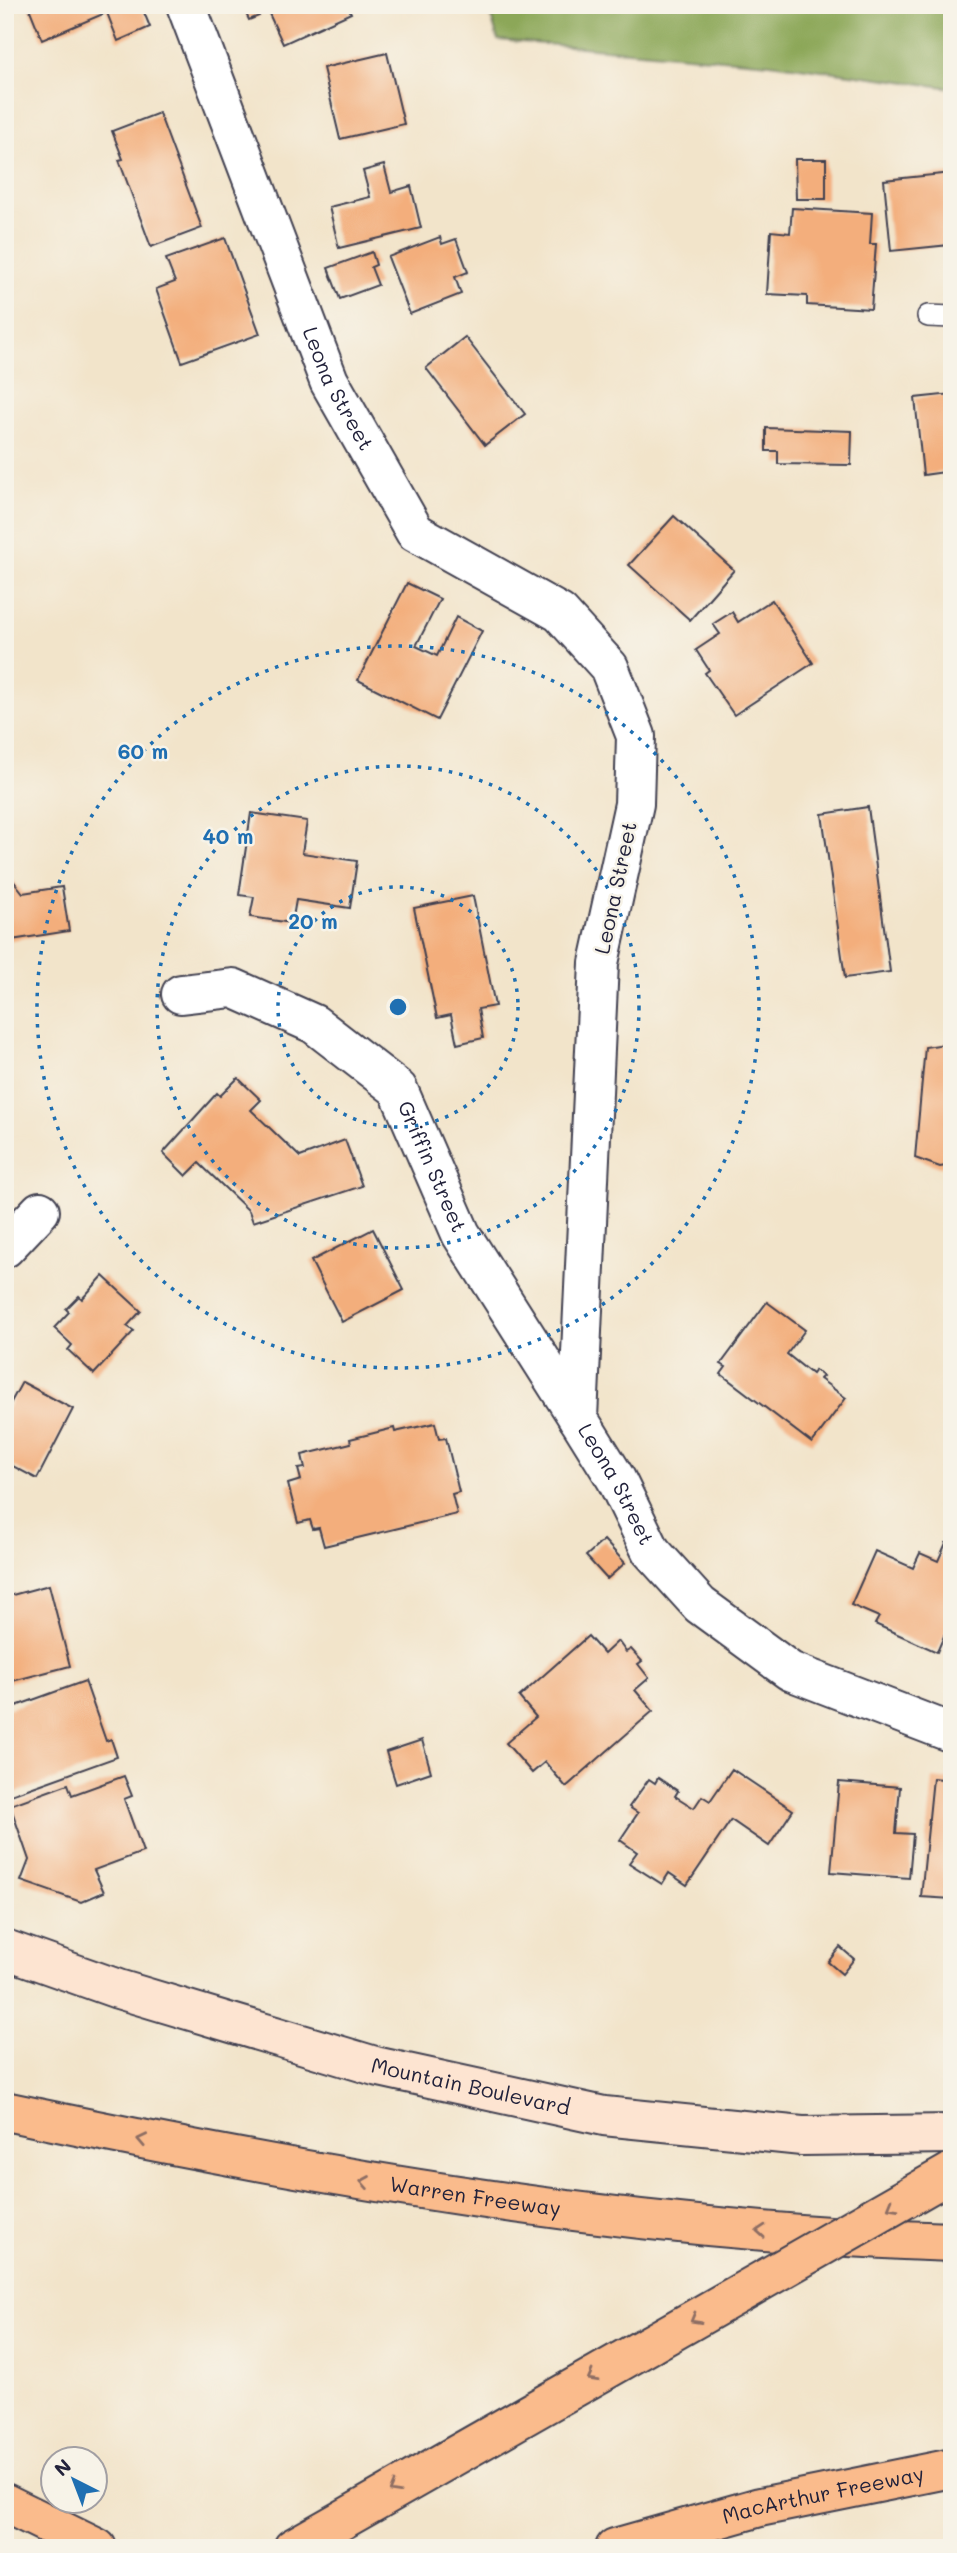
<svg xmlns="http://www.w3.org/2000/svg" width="957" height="2553" font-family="Mali,sans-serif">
  <rect width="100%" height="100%" fill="#f7f3e8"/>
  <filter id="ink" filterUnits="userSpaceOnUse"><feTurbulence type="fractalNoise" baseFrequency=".0143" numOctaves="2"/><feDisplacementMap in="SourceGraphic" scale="14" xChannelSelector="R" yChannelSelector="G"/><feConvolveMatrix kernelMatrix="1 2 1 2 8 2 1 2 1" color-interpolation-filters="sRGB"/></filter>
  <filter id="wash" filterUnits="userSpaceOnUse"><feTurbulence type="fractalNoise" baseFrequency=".00686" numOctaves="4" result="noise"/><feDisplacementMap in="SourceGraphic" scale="28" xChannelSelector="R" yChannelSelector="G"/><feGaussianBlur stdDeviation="1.57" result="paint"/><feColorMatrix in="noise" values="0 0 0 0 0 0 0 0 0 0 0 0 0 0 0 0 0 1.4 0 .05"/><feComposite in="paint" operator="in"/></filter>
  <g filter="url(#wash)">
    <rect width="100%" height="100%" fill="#f2e4ca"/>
    <path fill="#8ca759" stroke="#57644a" stroke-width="2" d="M 488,5 L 952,5 L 952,88 L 770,63 L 498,40 Z"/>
    <g id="blocks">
      <g fill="#f3ae7c">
        <path d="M 28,5 L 99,5 L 103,14 L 42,40 Z"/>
        <path d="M 104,5 L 141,5 L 150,27 L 118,41 Z"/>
        <path d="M 242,5 L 254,5 L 259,16 L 249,20 Z"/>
        <path d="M 265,5 L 347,5 L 351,13 L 283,44 Z"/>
        <path d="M 387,53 L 404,124 L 340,139 L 323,68 Z"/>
        <path d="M 159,113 L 202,228 L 151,247 L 119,160 L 123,159 L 112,131 Z"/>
        <path d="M 795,159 L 826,159 L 826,199 L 796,199 Z"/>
        <path d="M 384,165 L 391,192 L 411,186 L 421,228 L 339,248 L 329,207 L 370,197 L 363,171 Z"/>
        <path d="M 952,173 L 952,230 L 947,231 L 949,245 L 891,251 L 884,180 Z"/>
        <path d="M 792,208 L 872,213 L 870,244 L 876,244 L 871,309 L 807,305 L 807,296 L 767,294 L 771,231 L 790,233 Z"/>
        <path d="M 440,237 L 442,244 L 456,239 L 468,272 L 455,277 L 461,294 L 410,314 L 388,257 Z"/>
        <path d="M 225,238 L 260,334 L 182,362 L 156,289 L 175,282 L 166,259 Z"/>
        <path d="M 372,252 L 376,265 L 371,267 L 378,285 L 340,299 L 328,268 Z"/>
        <path d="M 465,337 L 525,414 L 485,445 L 426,368 Z"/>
        <path d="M 952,394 L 952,471 L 923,475 L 915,398 Z"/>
        <path d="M 766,428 L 852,431 L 851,465 L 778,464 L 778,451 L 766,451 Z"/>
        <path d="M 674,516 L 734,570 L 690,620 L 629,565 Z"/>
        <path d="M 407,583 L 440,599 L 416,646 L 437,656 L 456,617 L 482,631 L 437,720 L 358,680 Z"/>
        <path d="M 772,600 L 813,663 L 734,715 L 705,673 L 709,670 L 696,650 L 720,634 L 713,624 L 732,612 L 738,622 Z"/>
        <path d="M 868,807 L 890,972 L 845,978 L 822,814 Z"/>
        <path d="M 251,813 L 307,821 L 302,853 L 357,861 L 350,908 L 296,900 L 292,923 L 250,917 L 254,897 L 239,895 Z"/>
        <path d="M 5,870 L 23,893 L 62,887 L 69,931 L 5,941 Z"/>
        <path d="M 473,896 L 495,1006 L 478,1009 L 483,1038 L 457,1044 L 451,1015 L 437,1018 L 414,908 Z"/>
        <path d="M 952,1043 L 952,1165 L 940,1167 L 915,1158 L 925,1047 Z"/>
        <path d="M 238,1078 L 261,1100 L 251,1110 L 300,1157 L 345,1140 L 362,1186 L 253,1222 L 249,1211 L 199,1163 L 186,1176 L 163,1153 L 217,1093 L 220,1096 Z"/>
        <path d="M 373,1229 L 404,1290 L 342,1322 L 311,1261 Z"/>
        <path d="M 103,1276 L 141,1311 L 127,1326 L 134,1331 L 94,1374 L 68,1350 L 72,1345 L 54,1328 L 69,1312 L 66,1309 L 79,1296 L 82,1299 Z"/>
        <path d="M 767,1302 L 805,1330 L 787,1354 L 812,1374 L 815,1370 L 823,1376 L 820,1379 L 846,1398 L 812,1443 L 721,1374 L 726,1367 L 721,1364 Z"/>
        <path d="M 22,1382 L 73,1409 L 37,1479 L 5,1462 L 5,1413 Z"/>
        <path d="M 435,1423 L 439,1439 L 446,1438 L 459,1492 L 452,1494 L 457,1514 L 324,1546 L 319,1528 L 313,1529 L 310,1520 L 298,1523 L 288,1484 L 301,1480 L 298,1469 L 305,1468 L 302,1455 L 351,1443 L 350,1439 L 394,1428 L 395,1432 Z"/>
        <path d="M 604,1540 L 625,1563 L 607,1579 L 586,1556 Z"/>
        <path d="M 946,1543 L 952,1545 L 952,1618 L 937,1652 L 875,1624 L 879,1617 L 851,1605 L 875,1551 L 913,1568 L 920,1553 L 938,1561 Z"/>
        <path d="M 49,1585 L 70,1666 L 5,1683 L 5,1597 Z"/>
        <path d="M 588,1636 L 604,1654 L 618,1641 L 626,1652 L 631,1649 L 642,1661 L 638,1664 L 649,1678 L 635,1690 L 653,1711 L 566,1787 L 545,1762 L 532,1773 L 506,1743 L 536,1717 L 519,1697 Z"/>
        <path d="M 85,1681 L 106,1741 L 111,1739 L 117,1757 L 5,1797 L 5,1710 Z"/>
        <path d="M 422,1740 L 431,1772 L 396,1784 L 386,1752 Z"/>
        <path d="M 732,1769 L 793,1810 L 769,1846 L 731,1820 L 687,1885 L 669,1873 L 662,1884 L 629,1863 L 637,1852 L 620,1840 L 638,1813 L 629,1807 L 649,1779 L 655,1783 L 658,1778 L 678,1791 L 675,1796 L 694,1808 L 702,1796 L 710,1801 Z"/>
        <path d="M 124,1776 L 132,1796 L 124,1799 L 143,1852 L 94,1870 L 104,1892 L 81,1902 L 21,1881 L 29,1860 L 10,1805 L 68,1784 L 72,1795 Z"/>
        <path d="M 933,1778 L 952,1780 L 952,1899 L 921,1897 Z"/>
        <path d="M 839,1782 L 900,1787 L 896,1833 L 913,1834 L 909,1878 L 831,1872 Z"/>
        <path d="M 840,1947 L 854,1959 L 842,1974 L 828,1962 Z"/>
      </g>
    </g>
  </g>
  <g filter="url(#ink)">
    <use href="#blocks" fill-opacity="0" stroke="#413f50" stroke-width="2"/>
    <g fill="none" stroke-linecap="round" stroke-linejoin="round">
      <defs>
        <path id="lane" d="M 928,316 L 952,317"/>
        <g id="street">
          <path id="s1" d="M 186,5 L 329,381 L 415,532 L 560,613 L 609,667 L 636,736 L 634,804 L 599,963 L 578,1418 L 616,1479 L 651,1551 L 700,1605 L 790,1671 L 952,1733"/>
          <path id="s2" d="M 181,994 L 233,988 L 314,1024 L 398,1089 L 461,1234 L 578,1418"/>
          <path d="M 5,1248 L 40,1211"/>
        </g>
        <g id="secondary">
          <path id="s3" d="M 5,1949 L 118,1989 L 375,2066 L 604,2116 L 802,2136 L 952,2134"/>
        </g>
        <g id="highway">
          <path id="s4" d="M 5,2111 C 317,2177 632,2232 952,2242"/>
          <path d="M 5,2503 L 97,2548"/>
          <path d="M 293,2548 L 651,2344"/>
          <path id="s5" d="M 615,2548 L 760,2507 L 952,2468"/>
        </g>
      </defs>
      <use href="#lane" stroke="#413f50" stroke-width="24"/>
      <use href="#street" stroke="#413f50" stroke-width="42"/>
      <use href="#secondary" stroke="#413f50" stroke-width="42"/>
      <use href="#highway" stroke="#413f50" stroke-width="42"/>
      <use href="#lane" stroke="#fff" stroke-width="21"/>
      <use href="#street" stroke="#fff" stroke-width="38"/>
      <use href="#secondary" stroke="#fde4d1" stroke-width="38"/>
      <use href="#highway" stroke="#fabb8c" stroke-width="38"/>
      <defs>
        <path id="highway-bridge" d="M 651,2344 L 952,2172"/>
      </defs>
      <use href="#highway-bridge" stroke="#413f50" stroke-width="42" stroke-linecap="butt"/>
      <use href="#highway-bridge" stroke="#fabb8c" stroke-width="38"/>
    </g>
    <defs><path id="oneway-chevron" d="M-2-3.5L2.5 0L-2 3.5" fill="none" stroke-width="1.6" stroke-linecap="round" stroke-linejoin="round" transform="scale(1.75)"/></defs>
    <g stroke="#8e6e64">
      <use href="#oneway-chevron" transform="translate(142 2140) rotate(-168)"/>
      <use href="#oneway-chevron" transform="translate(365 2182) rotate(-170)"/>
      <use href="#oneway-chevron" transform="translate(892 2206) rotate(150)"/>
      <use href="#oneway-chevron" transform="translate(761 2231) rotate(-176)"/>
      <use href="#oneway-chevron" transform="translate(695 2319) rotate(150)"/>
      <use href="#oneway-chevron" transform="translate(592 2377) rotate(151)"/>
      <use href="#oneway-chevron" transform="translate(394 2489) rotate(150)"/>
    </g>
  </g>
  <g fill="none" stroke="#1f6fb2" stroke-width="3.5" stroke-dasharray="3.5 7">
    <circle cx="398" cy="1007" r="120"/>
    <circle cx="398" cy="1007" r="241"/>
    <circle cx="398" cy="1007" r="361"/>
  </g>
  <g text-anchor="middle" stroke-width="5" stroke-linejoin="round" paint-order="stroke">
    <g font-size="21" fill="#22223b" stroke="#f7f3e8">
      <text dy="7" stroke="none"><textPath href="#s1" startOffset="413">Leona Street</textPath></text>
      <text transform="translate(616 888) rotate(-78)" y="7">Leona Street</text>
      <text dy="7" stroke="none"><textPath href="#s2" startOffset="332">Griffin Street</textPath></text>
      <text dy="7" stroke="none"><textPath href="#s1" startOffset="1652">Leona Street</textPath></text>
      <text dy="7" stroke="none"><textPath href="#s3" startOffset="486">Mountain Boulevard</textPath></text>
      <text dy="7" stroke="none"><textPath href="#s4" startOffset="478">Warren Freeway</textPath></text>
      <text dy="7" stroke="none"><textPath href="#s5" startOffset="215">MacArthur Freeway</textPath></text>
    </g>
  </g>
  <circle cx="398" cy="1007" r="10" fill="#1f6fb2" stroke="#f7f3e8" stroke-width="3.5"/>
  <g font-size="21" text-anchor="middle" font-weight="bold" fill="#1f6fb2" stroke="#f7f3e8" stroke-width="5" stroke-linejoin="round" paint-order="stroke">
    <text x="143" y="759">60 m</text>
    <text x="228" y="844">40 m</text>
    <text x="313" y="929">20 m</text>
  </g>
  <rect width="957" height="2553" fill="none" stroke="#f7f3e8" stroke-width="28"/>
  <g transform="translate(74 2480) rotate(318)"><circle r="33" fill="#f7f3e8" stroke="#a29fa3" stroke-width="2"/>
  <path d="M0-5L12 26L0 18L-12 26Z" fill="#1f6fb2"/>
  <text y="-10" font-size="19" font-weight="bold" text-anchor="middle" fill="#22223b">N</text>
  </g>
</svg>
